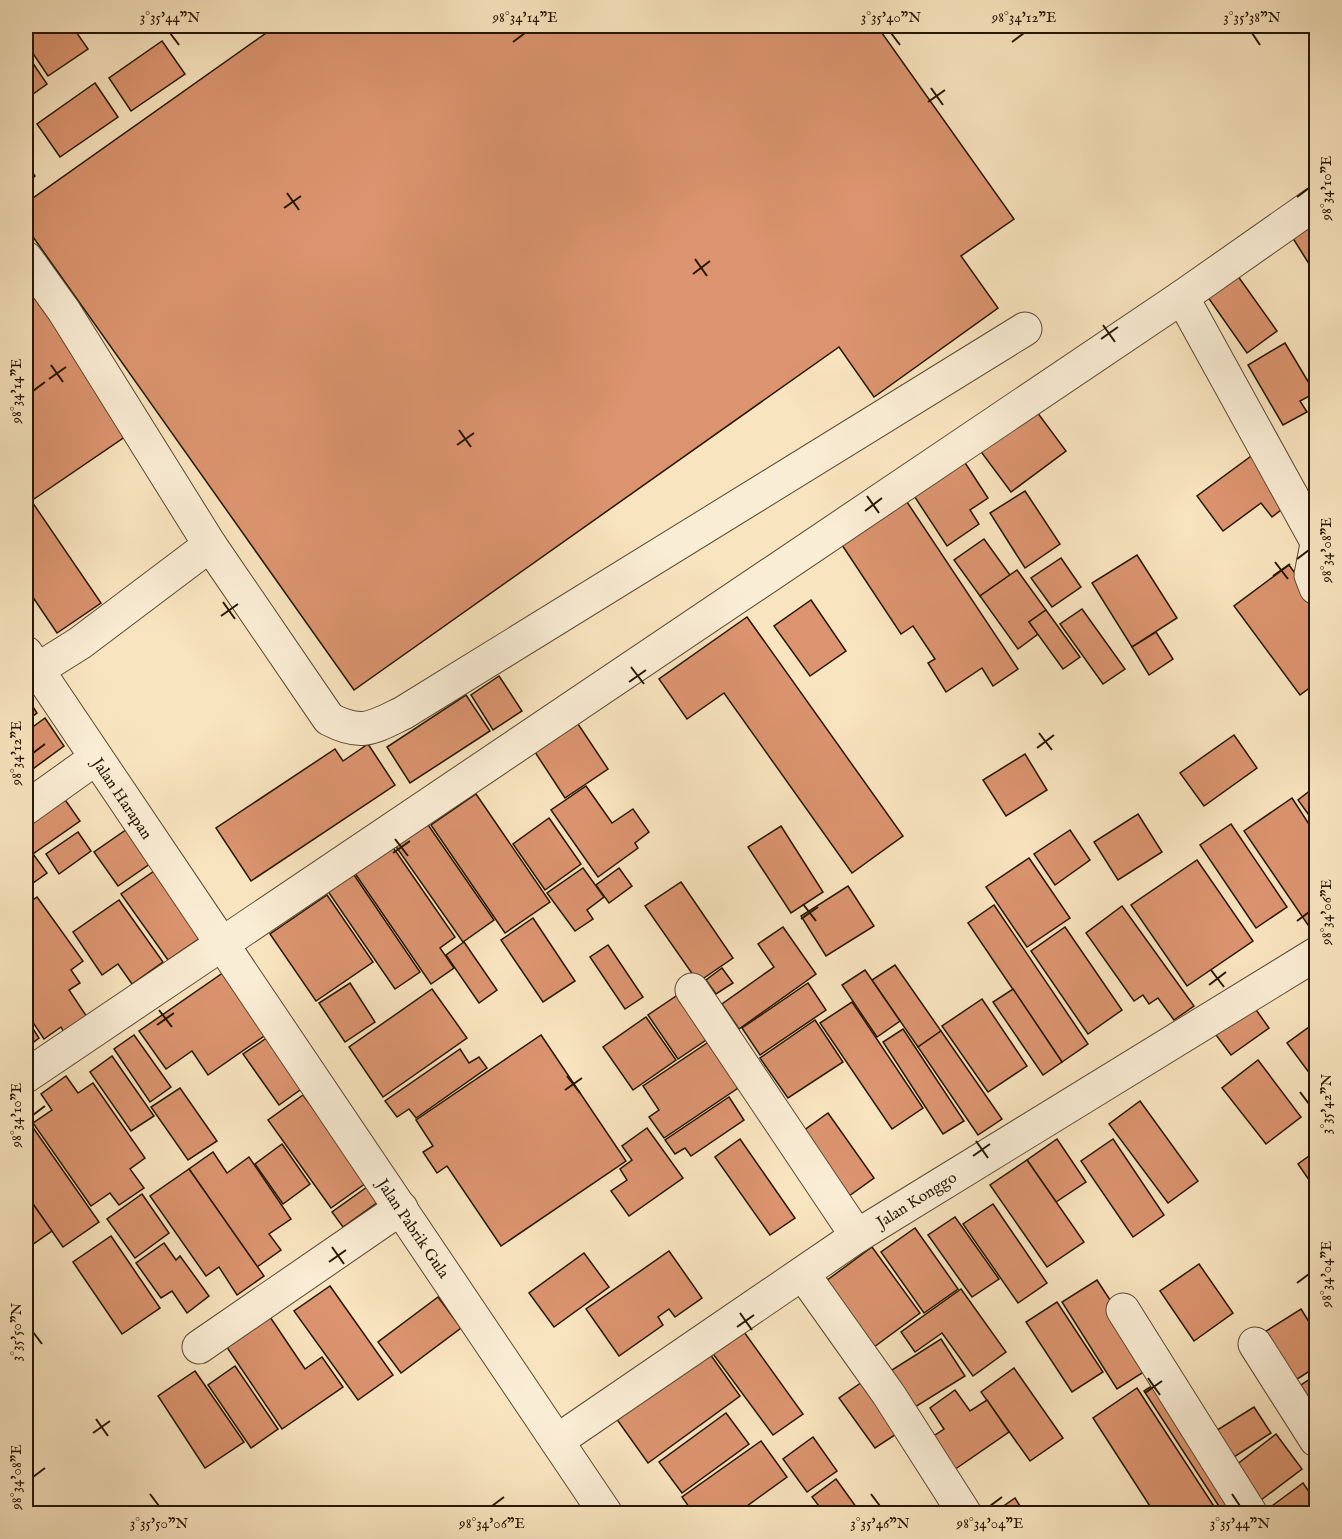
<svg xmlns="http://www.w3.org/2000/svg" width="1342" height="1539" font-family="'IM FELL English',serif">
  <rect width="100%" height="100%" fill="#f8e4bf"/>
  <filter id="stains"><feTurbulence type="fractalNoise" baseFrequency=".00333" numOctaves="4"/><feColorMatrix values="0 0 0 0 .2 0 0 0 0 .09 0 0 0 0 .02 0 0 0 .5 -.17"/></filter>
  <radialGradient id="worn" r=".72"><stop offset=".6" stop-color="#630" stop-opacity="0"/><stop offset="1" stop-color="#630" stop-opacity=".3"/></radialGradient>
  <g fill="#db946f" stroke="#261601" stroke-width="1.5">
    <path d="M 42,26 L 72,26 L 88,49 L 48,76 L 26,43 L 26,37 Z"/>
    <path d="M 276,26 L 877,26 L 1014,219 L 961,256 L 998,308 L 874,397 L 839,347 L 354,690 L 26,227 L 26,203 Z"/>
    <path d="M 162,41 L 185,74 L 131,111 L 109,78 Z"/>
    <path d="M 26,53 L 47,84 L 26,99 Z"/>
    <path d="M 95,83 L 118,117 L 60,157 L 37,124 Z"/>
    <path d="M 26,162 L 35,176 L 26,183 Z"/>
    <path d="M 1312,217 L 1316,224 L 1316,275 L 1289,232 Z"/>
    <path d="M 1235,272 L 1277,331 L 1247,353 L 1205,293 Z"/>
    <path d="M 36,292 L 132,432 L 31,501 L 26,493 L 26,299 Z"/>
    <path d="M 1285,343 L 1315,393 L 1300,401 L 1307,412 L 1283,425 L 1248,365 Z"/>
    <path d="M 1034,408 L 1066,451 L 1011,492 L 979,449 Z"/>
    <path d="M 1258,451 L 1294,500 L 1272,517 L 1261,503 L 1223,531 L 1197,496 Z"/>
    <path d="M 958,452 L 988,498 L 970,510 L 979,524 L 947,546 L 907,485 Z"/>
    <path d="M 1025,491 L 1060,544 L 1025,568 L 990,513 Z"/>
    <path d="M 26,493 L 101,603 L 57,633 L 26,587 Z"/>
    <path d="M 903,496 L 1018,669 L 993,686 L 982,668 L 946,692 L 928,663 L 935,659 L 913,626 L 901,634 L 838,539 Z"/>
    <path d="M 984,539 L 1010,575 L 980,596 L 954,560 Z"/>
    <path d="M 1137,555 L 1177,618 L 1132,647 L 1092,583 Z"/>
    <path d="M 1061,558 L 1081,587 L 1052,607 L 1031,578 Z"/>
    <path d="M 1289,565 L 1316,602 L 1316,683 L 1300,695 L 1234,606 Z"/>
    <path d="M 1017,570 L 1046,610 L 1029,622 L 1038,634 L 1018,649 L 980,596 Z"/>
    <path d="M 811,600 L 846,651 L 810,676 L 774,626 Z"/>
    <path d="M 1082,609 L 1125,669 L 1103,684 L 1060,624 Z"/>
    <path d="M 1046,610 L 1080,657 L 1063,669 L 1029,622 Z"/>
    <path d="M 747,617 L 903,836 L 852,873 L 724,693 L 687,719 L 659,679 Z"/>
    <path d="M 1156,632 L 1173,659 L 1149,675 L 1132,647 Z"/>
    <path d="M 499,676 L 522,711 L 493,730 L 471,695 Z"/>
    <path d="M 466,695 L 490,731 L 410,783 L 387,747 Z"/>
    <path d="M 26,696 L 37,713 L 26,721 Z"/>
    <path d="M 45,718 L 64,746 L 26,774 L 26,732 Z"/>
    <path d="M 576,721 L 608,769 L 565,798 L 533,749 Z"/>
    <path d="M 1234,735 L 1257,768 L 1204,806 L 1180,773 Z"/>
    <path d="M 368,744 L 395,785 L 251,881 L 216,828 L 335,749 L 343,761 Z"/>
    <path d="M 1025,754 L 1047,790 L 1006,816 L 983,780 Z"/>
    <path d="M 586,786 L 612,823 L 633,809 L 649,832 L 635,843 L 638,848 L 598,877 L 551,810 Z"/>
    <path d="M 1316,786 L 1316,825 L 1298,800 Z"/>
    <path d="M 61,794 L 80,821 L 33,854 L 47,873 L 26,888 L 26,818 Z"/>
    <path d="M 476,794 L 550,902 L 505,933 L 431,825 Z"/>
    <path d="M 1292,798 L 1316,835 L 1316,909 L 1314,911 L 1316,919 L 1308,925 L 1244,831 Z"/>
    <path d="M 1138,814 L 1162,852 L 1118,880 L 1094,842 Z"/>
    <path d="M 549,818 L 581,864 L 545,890 L 513,844 Z"/>
    <path d="M 424,819 L 494,920 L 463,942 L 392,841 Z"/>
    <path d="M 1231,824 L 1287,907 L 1256,928 L 1200,845 Z"/>
    <path d="M 133,825 L 157,859 L 118,886 L 94,852 Z"/>
    <path d="M 781,826 L 823,892 L 791,913 L 748,847 Z"/>
    <path d="M 1070,830 L 1090,860 L 1055,885 L 1034,854 Z"/>
    <path d="M 78,832 L 91,851 L 59,874 L 46,854 Z"/>
    <path d="M 390,843 L 455,937 L 440,948 L 454,968 L 431,984 L 352,869 Z"/>
    <path d="M 1029,858 L 1070,918 L 1027,947 L 986,887 Z"/>
    <path d="M 1197,860 L 1253,941 L 1187,986 L 1131,905 Z"/>
    <path d="M 160,867 L 206,934 L 168,960 L 121,894 Z"/>
    <path d="M 583,868 L 604,897 L 587,910 L 593,919 L 575,931 L 547,893 Z"/>
    <path d="M 619,868 L 632,886 L 609,903 L 596,885 Z"/>
    <path d="M 352,872 L 420,972 L 395,989 L 327,890 Z"/>
    <path d="M 681,882 L 733,958 L 698,982 L 645,906 Z"/>
    <path d="M 848,886 L 874,926 L 826,956 L 801,916 Z"/>
    <path d="M 327,895 L 373,962 L 316,1001 L 270,934 Z"/>
    <path d="M 37,897 L 83,961 L 71,970 L 80,983 L 69,990 L 89,1020 L 66,1036 L 61,1027 L 44,1039 L 26,1012 L 26,905 Z"/>
    <path d="M 119,900 L 163,962 L 132,984 L 118,964 L 102,975 L 73,932 Z"/>
    <path d="M 994,905 L 1088,1044 L 1062,1062 L 968,923 Z"/>
    <path d="M 1122,906 L 1194,1006 L 1174,1020 L 1158,998 L 1149,1004 L 1143,995 L 1134,1001 L 1086,933 Z"/>
    <path d="M 533,918 L 575,981 L 543,1002 L 501,940 Z"/>
    <path d="M 783,927 L 816,974 L 739,1029 L 722,1004 L 774,967 L 758,944 Z"/>
    <path d="M 1065,927 L 1122,1010 L 1088,1034 L 1031,951 Z"/>
    <path d="M 464,942 L 497,990 L 479,1003 L 446,955 Z"/>
    <path d="M 608,945 L 643,997 L 625,1009 L 590,957 Z"/>
    <path d="M 895,965 L 941,1031 L 918,1047 L 872,980 Z"/>
    <path d="M 722,968 L 733,983 L 716,994 L 706,980 Z"/>
    <path d="M 227,970 L 270,1032 L 208,1075 L 192,1051 L 166,1069 L 139,1031 Z"/>
    <path d="M 865,970 L 900,1021 L 877,1037 L 842,985 Z"/>
    <path d="M 350,983 L 375,1022 L 345,1042 L 319,1003 Z"/>
    <path d="M 808,983 L 826,1010 L 760,1055 L 742,1028 Z"/>
    <path d="M 432,989 L 467,1038 L 383,1097 L 349,1047 Z"/>
    <path d="M 1013,989 L 1062,1062 L 1043,1075 L 993,1002 Z"/>
    <path d="M 685,990 L 715,1034 L 678,1059 L 648,1015 Z"/>
    <path d="M 982,999 L 1027,1066 L 988,1092 L 942,1026 Z"/>
    <path d="M 852,1002 L 923,1108 L 892,1129 L 820,1023 Z"/>
    <path d="M 1252,1004 L 1269,1028 L 1231,1055 L 1213,1031 Z"/>
    <path d="M 646,1017 L 676,1060 L 633,1090 L 603,1047 Z"/>
    <path d="M 26,1018 L 39,1038 L 26,1048 Z"/>
    <path d="M 815,1020 L 843,1062 L 788,1098 L 760,1058 Z"/>
    <path d="M 1316,1022 L 1316,1082 L 1287,1043 Z"/>
    <path d="M 903,1029 L 964,1121 L 943,1134 L 883,1042 Z"/>
    <path d="M 941,1031 L 1002,1119 L 978,1135 L 918,1047 Z"/>
    <path d="M 134,1035 L 171,1087 L 150,1102 L 114,1049 Z"/>
    <path d="M 271,1035 L 307,1085 L 279,1105 L 243,1054 Z"/>
    <path d="M 541,1035 L 626,1161 L 501,1246 L 447,1166 L 437,1173 L 423,1152 L 433,1146 L 416,1120 Z"/>
    <path d="M 716,1037 L 747,1082 L 664,1138 L 649,1117 L 659,1110 L 643,1086 Z"/>
    <path d="M 460,1049 L 469,1063 L 479,1057 L 487,1068 L 416,1118 L 409,1109 L 397,1117 L 385,1101 Z"/>
    <path d="M 112,1056 L 154,1116 L 131,1131 L 90,1072 Z"/>
    <path d="M 1258,1060 L 1301,1117 L 1266,1144 L 1222,1088 Z"/>
    <path d="M 66,1076 L 78,1093 L 93,1083 L 145,1158 L 130,1169 L 144,1188 L 119,1205 L 110,1193 L 91,1206 L 33,1123 L 52,1110 L 41,1094 Z"/>
    <path d="M 180,1088 L 217,1141 L 188,1160 L 151,1107 Z"/>
    <path d="M 303,1095 L 314,1110 L 321,1105 L 366,1183 L 331,1208 L 268,1120 Z"/>
    <path d="M 729,1097 L 744,1120 L 691,1156 L 685,1148 L 675,1154 L 665,1140 Z"/>
    <path d="M 1140,1101 L 1198,1181 L 1168,1203 L 1109,1124 Z"/>
    <path d="M 828,1113 L 874,1178 L 849,1196 L 803,1131 Z"/>
    <path d="M 27,1119 L 99,1222 L 63,1247 L 26,1194 Z"/>
    <path d="M 647,1128 L 683,1178 L 629,1216 L 611,1191 L 627,1180 L 620,1169 L 632,1160 L 622,1146 Z"/>
    <path d="M 740,1139 L 795,1218 L 770,1235 L 715,1157 Z"/>
    <path d="M 1057,1139 L 1086,1182 L 1056,1202 L 1027,1160 Z"/>
    <path d="M 1113,1139 L 1164,1215 L 1133,1237 L 1081,1161 Z"/>
    <path d="M 282,1144 L 310,1184 L 283,1204 L 255,1164 Z"/>
    <path d="M 1316,1151 L 1316,1190 L 1298,1164 Z"/>
    <path d="M 213,1152 L 227,1173 L 249,1157 L 291,1219 L 269,1234 L 281,1250 L 257,1267 L 189,1169 Z"/>
    <path d="M 1027,1160 L 1084,1242 L 1047,1267 L 990,1185 Z"/>
    <path d="M 189,1169 L 264,1276 L 237,1295 L 219,1267 L 206,1276 L 150,1196 Z"/>
    <path d="M 367,1187 L 378,1202 L 343,1227 L 332,1212 Z"/>
    <path d="M 26,1194 L 52,1231 L 26,1249 Z"/>
    <path d="M 142,1194 L 169,1233 L 135,1258 L 107,1219 Z"/>
    <path d="M 993,1204 L 1047,1283 L 1018,1303 L 963,1224 Z"/>
    <path d="M 955,1217 L 999,1279 L 972,1297 L 928,1235 Z"/>
    <path d="M 915,1228 L 958,1289 L 924,1313 L 881,1252 Z"/>
    <path d="M 111,1236 L 160,1308 L 122,1334 L 73,1262 Z"/>
    <path d="M 164,1243 L 176,1260 L 180,1256 L 209,1296 L 187,1313 L 172,1291 L 161,1298 L 136,1263 Z"/>
    <path d="M 872,1247 L 920,1313 L 874,1347 L 826,1281 Z"/>
    <path d="M 669,1251 L 702,1298 L 675,1317 L 669,1309 L 658,1317 L 663,1325 L 619,1356 L 586,1309 Z"/>
    <path d="M 584,1253 L 609,1287 L 554,1327 L 529,1293 Z"/>
    <path d="M 1199,1264 L 1233,1313 L 1194,1341 L 1160,1291 Z"/>
    <path d="M 1097,1280 L 1153,1366 L 1117,1389 L 1062,1302 Z"/>
    <path d="M 330,1286 L 393,1375 L 358,1400 L 294,1311 Z"/>
    <path d="M 961,1289 L 1006,1352 L 973,1376 L 942,1333 L 915,1352 L 901,1332 Z"/>
    <path d="M 438,1297 L 461,1328 L 401,1373 L 378,1342 Z"/>
    <path d="M 1057,1302 L 1103,1372 L 1072,1392 L 1026,1322 Z"/>
    <path d="M 1301,1309 L 1316,1333 L 1316,1367 L 1291,1383 L 1260,1335 Z"/>
    <path d="M 266,1311 L 305,1369 L 322,1357 L 343,1387 L 282,1429 L 222,1340 Z"/>
    <path d="M 739,1325 L 803,1414 L 773,1435 L 708,1347 Z"/>
    <path d="M 941,1339 L 965,1376 L 907,1412 L 884,1375 Z"/>
    <path d="M 705,1347 L 740,1396 L 648,1463 L 613,1414 Z"/>
    <path d="M 235,1366 L 278,1429 L 251,1448 L 208,1385 Z"/>
    <path d="M 1014,1368 L 1063,1438 L 1030,1461 L 981,1392 Z"/>
    <path d="M 195,1371 L 244,1442 L 205,1468 L 158,1396 Z"/>
    <path d="M 1316,1375 L 1316,1420 L 1295,1389 Z"/>
    <path d="M 868,1378 L 904,1429 L 875,1448 L 839,1398 Z"/>
    <path d="M 1161,1380 L 1241,1504 L 1226,1514 L 1224,1514 L 1144,1391 Z"/>
    <path d="M 1137,1388 L 1219,1514 L 1155,1514 L 1093,1418 Z"/>
    <path d="M 955,1390 L 970,1411 L 987,1400 L 1009,1432 L 951,1472 L 929,1439 L 944,1429 L 930,1408 Z"/>
    <path d="M 1254,1407 L 1271,1433 L 1231,1459 L 1214,1432 Z"/>
    <path d="M 726,1413 L 749,1444 L 682,1493 L 659,1462 Z"/>
    <path d="M 1276,1434 L 1302,1469 L 1261,1500 L 1235,1466 Z"/>
    <path d="M 813,1437 L 837,1471 L 807,1492 L 783,1459 Z"/>
    <path d="M 761,1441 L 787,1477 L 736,1514 L 694,1514 L 682,1497 Z"/>
    <path d="M 836,1479 L 859,1511 L 856,1514 L 825,1514 L 812,1497 Z"/>
    <path d="M 1303,1483 L 1316,1502 L 1316,1514 L 1261,1514 Z"/>
    <path d="M 1015,1498 L 1025,1514 L 992,1514 Z"/>
  </g>
  <g fill="none" stroke-linecap="round" stroke-linejoin="round">
    <defs>
      <g id="minor">
        <path d="M 26,258 L 64,311 L 210,545 L 80,643 L 37,670"/>
        <path d="M 1182,297 L 1316,540"/>
        <path d="M 210,545 L 329,719 C 362,736 372,728 403,713 L 1025,329"/>
        <path d="M 1316,549 L 1311,575 L 1316,588"/>
        <path d="M 26,653 L 606,1514"/>
        <path d="M 26,808 L 96,758"/>
        <path d="M 692,990 L 857,1236"/>
        <path d="M 26,1076 L 1182,297 L 1316,203"/>
        <path d="M 803,1274 L 889,1395 L 965,1514"/>
        <path d="M 1123,1310 L 1251,1514"/>
        <path d="M 1255,1344 L 1316,1440"/>
        <path d="M 199,1347 L 401,1208"/>
        <path d="M 557,1441 L 857,1236 L 1316,954"/>
      </g>
    </defs>
    <use href="#minor" stroke="#5a4a30" stroke-width="35"/>
    <use href="#minor" stroke="#faedd5" stroke-width="33"/>
  </g>
  <path fill="none" stroke="#261601" stroke-width="2" d="M 170,33 L 179,45M 891,33 L 900,45M 1252,33 L 1260,45M 513,42 L 525,33M 1012,42 L 1024,33M 931,88 L 943,105M 928,102 L 945,90M 287,193 L 299,210M 1297,197 L 1309,188M 284,208 L 301,196M 695,259 L 707,276M 693,274 L 710,261M 1103,325 L 1115,342M 1101,339 L 1118,327M 51,365 L 63,382M 49,379 L 66,367M 33,391 L 45,382M 459,430 L 471,447M 457,445 L 474,433M 867,496 L 879,513M 865,511 L 882,498M 1297,559 L 1309,550M 1275,562 L 1288,579M 1273,576 L 1290,564M 223,602 L 235,619M 221,616 L 238,604M 631,667 L 644,684M 629,682 L 646,670M 1039,733 L 1052,750M 1037,748 L 1054,735M 33,753 L 45,744M 395,839 L 408,856M 393,853 L 410,841M 803,904 L 816,921M 801,919 L 818,907M 1297,921 L 1309,912M 1211,970 L 1224,987M 1209,985 L 1226,972M 159,1010 L 172,1027M 157,1025 L 174,1013M 567,1076 L 580,1093M 565,1090 L 582,1078M 1300,1092 L 1309,1104M 33,1115 L 45,1106M 976,1141 L 988,1158M 973,1156 L 990,1144M 332,1247 L 344,1264M 329,1262 L 346,1250M 1297,1283 L 1309,1274M 740,1313 L 752,1330M 737,1327 L 754,1315M 33,1332 L 42,1344M 1148,1378 L 1160,1395M 1145,1393 L 1162,1381M 96,1419 L 108,1436M 93,1433 L 110,1421M 33,1477 L 45,1468M 150,1494 L 159,1506M 871,1494 L 880,1506M 1232,1494 L 1240,1506M 492,1506 L 504,1497M 990,1506 L 1002,1497"/>
  <g text-anchor="middle" stroke-width="5" stroke-linejoin="round" paint-order="stroke">
    <g font-size="16" fill="#261601" stroke="#faedd5">
      <text transform="translate(123 798) rotate(56)" y="6">Jalan Harapan</text>
      <text transform="translate(916 1199) rotate(-32)" y="6">Jalan Konggo</text>
      <text transform="translate(414 1228) rotate(56)" y="6">Jalan Pabrik Gula</text>
    </g>
  </g>
  <rect width="1342" height="1539" fill="none" stroke="#f8e4bf" stroke-width="66"/>
  <rect x="33" y="33" width="1276" height="1473" fill="none" stroke="#261601" stroke-width="2"/>
  <g font-size="15" text-anchor="middle" fill="#261601">
    <text x="170" y="22">3°35'44"N</text>
    <text x="525" y="22">98°34'14"E</text>
    <text x="891" y="22">3°35'40"N</text>
    <text x="1024" y="22">98°34'12"E</text>
    <text x="1252" y="22">3°35'38"N</text>
    <text transform="translate(1326 188) rotate(-90)" y="5">98°34'10"E</text>
    <text transform="translate(16 391) rotate(-90)" y="5">98°34'14"E</text>
    <text transform="translate(1326 550) rotate(-90)" y="5">98°34'08"E</text>
    <text transform="translate(16 753) rotate(-90)" y="5">98°34'12"E</text>
    <text transform="translate(1326 912) rotate(-90)" y="5">98°34'06"E</text>
    <text transform="translate(1326 1104) rotate(-90)" y="5">3°35'42"N</text>
    <text transform="translate(16 1115) rotate(-90)" y="5">98°34'10"E</text>
    <text transform="translate(1326 1274) rotate(-90)" y="5">98°34'04"E</text>
    <text transform="translate(16 1332) rotate(-90)" y="5">3°35'50"N</text>
    <text transform="translate(16 1477) rotate(-90)" y="5">98°34'08"E</text>
    <text x="159" y="1528">3°35'50"N</text>
    <text x="492" y="1528">98°34'06"E</text>
    <text x="880" y="1528">3°35'46"N</text>
    <text x="990" y="1528">98°34'04"E</text>
    <text x="1240" y="1528">3°35'44"N</text>
  </g>
  <rect width="100%" height="100%" filter="url(#stains)"/>
  <rect width="100%" height="100%" fill="url(#worn)"/>
</svg>
